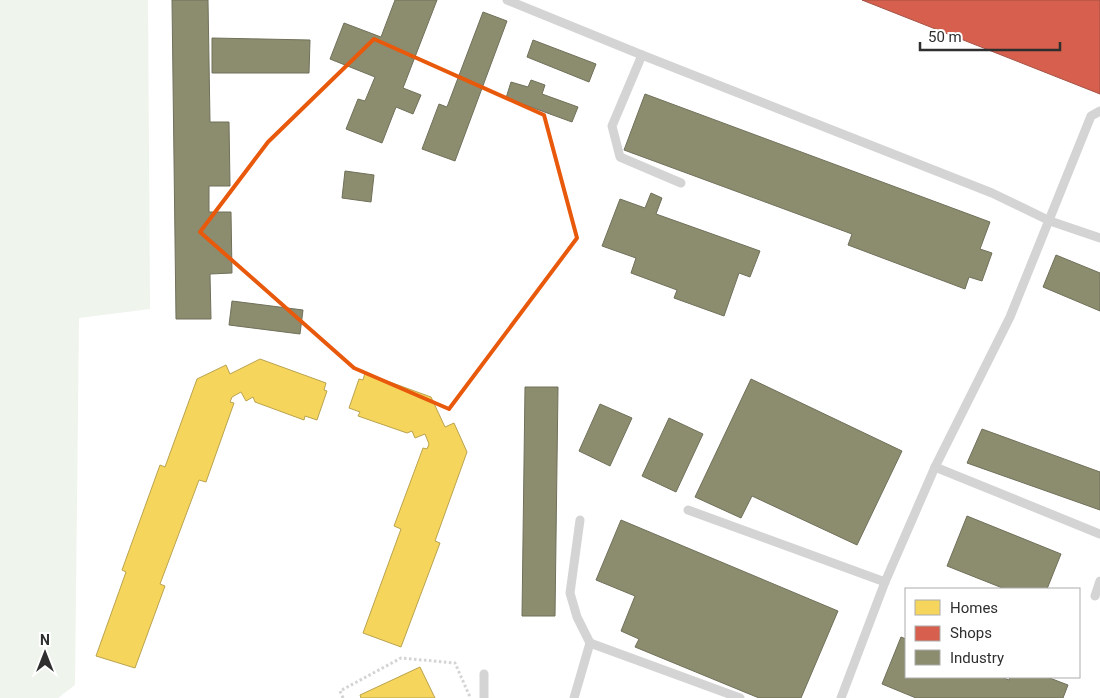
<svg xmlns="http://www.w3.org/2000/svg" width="1100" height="698" font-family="Roboto,sans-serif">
  <rect width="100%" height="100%" fill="#fff"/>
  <path fill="#eff4ec" d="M 0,0 L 148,0 L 150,309 L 79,318 L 75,685 L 58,698 L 0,698 Z"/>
  <g fill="#f6d55c" stroke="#baa34e">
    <path d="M 260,359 L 326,383 L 324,390 L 327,391 L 317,420 L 305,416 L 304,420 L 255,402 L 253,397 L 246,401 L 241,392 L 232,397 L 230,402 L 234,403 L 206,482 L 199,480 L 160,584 L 165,586 L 135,668 L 96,656 L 126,572 L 122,570 L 160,465 L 165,467 L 197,379 L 226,365 L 230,374 Z"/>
    <path d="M 365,373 L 431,397 L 445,427 L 454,423 L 467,452 L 435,541 L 440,543 L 401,647 L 363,633 L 401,529 L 394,526 L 423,448 L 427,449 L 429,444 L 425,434 L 415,438 L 412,431 L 407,433 L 358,416 L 360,412 L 349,408 L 359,379 L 363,380 Z"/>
    <path d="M 420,667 L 435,698 L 361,698 L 360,695 Z"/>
  </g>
  <path fill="#d6604d" stroke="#a45144" d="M 862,0 L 1100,0 L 1100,94 Z"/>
  <g fill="#8c8c6e" stroke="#70705b">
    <path d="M 172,0 L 208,0 L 210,122 L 229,122 L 230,186 L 209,186 L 209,212 L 231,212 L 232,273 L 210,274 L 211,319 L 176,319 Z"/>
    <path d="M 395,0 L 437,0 L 403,88 L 421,95 L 413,114 L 396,107 L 382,143 L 346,129 L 358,99 L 365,101 L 375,77 L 330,59 L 344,23 L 381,37 Z"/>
    <path d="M 483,12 L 507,21 L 455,161 L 422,149 L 439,104 L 447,107 Z"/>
    <path d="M 212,38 L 310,40 L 309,73 L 212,73 Z"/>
    <path d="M 533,40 L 596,64 L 589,82 L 527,57 Z"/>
    <path d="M 531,80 L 545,85 L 542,94 L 578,107 L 572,122 L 506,98 L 511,82 L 528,87 Z"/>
    <path d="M 645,94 L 990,222 L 980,249 L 992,253 L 982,281 L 969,277 L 965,289 L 848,245 L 852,234 L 624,150 Z"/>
    <path d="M 345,171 L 374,175 L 371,202 L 342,198 Z"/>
    <path d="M 651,193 L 662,198 L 656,214 L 760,251 L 750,277 L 739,273 L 724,316 L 674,298 L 677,290 L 631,273 L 636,258 L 602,246 L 620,199 L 645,208 Z"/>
    <path d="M 1056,255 L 1100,273 L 1100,311 L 1043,287 Z"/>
    <path d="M 232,301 L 303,310 L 300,334 L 229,325 Z"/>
    <path d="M 751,379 L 902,451 L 857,545 L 752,496 L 741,518 L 695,497 Z"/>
    <path d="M 525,387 L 558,387 L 555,616 L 522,616 Z"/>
    <path d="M 600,404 L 632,418 L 610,466 L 579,451 Z"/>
    <path d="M 669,418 L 703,434 L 676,492 L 642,476 Z"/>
    <path d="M 982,429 L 1100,472 L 1100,510 L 967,463 Z"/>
    <path d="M 967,516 L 1061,554 L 1047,589 L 1005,589 L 947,566 Z"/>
    <path d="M 621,520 L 838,611 L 801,698 L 759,698 L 635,647 L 639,639 L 621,631 L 635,596 L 596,580 Z"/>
    <path d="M 901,637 L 906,639 L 906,677 L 1001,677 L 1009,680 L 1010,677 L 1047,677 L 1068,685 L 1063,698 L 916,698 L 882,684 Z"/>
  </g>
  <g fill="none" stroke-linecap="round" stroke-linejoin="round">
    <path stroke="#d4d4d4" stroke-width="3" stroke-dasharray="2.5 2.5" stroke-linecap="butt" d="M 343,698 L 340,691 L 401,658 L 455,663 L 470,697"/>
    <g stroke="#d4d4d4" stroke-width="9">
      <path d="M 507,0 L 642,55 L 992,193 L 1050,221 L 1100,238"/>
      <path d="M 642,55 L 612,126 L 620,157 L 681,183"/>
      <path d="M 935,467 L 1100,534"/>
      <path d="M 688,510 L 885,582"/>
      <path d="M 1095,596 L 1100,581"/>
      <path d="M 590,643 L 740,698"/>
      <path d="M 484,698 L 484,674"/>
      <path d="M 574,698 L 590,643 L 577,617 L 570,593 L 580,520"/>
      <path d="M 841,698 L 885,582 L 935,467 L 1010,317 L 1091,116 L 1100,111"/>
    </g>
  </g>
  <path fill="none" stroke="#e8590c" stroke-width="4" stroke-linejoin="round" d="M 374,39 L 544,115 L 577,238 L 449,409 L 354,368 L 200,232 L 268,142 Z"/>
  <rect x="905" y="588" width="175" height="90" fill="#ffffff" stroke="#acacac"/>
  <rect x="915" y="600" width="25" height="15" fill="#f6d55c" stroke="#acacac"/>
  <text x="950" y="613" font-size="15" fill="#2f2f2f">Homes</text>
  <rect x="915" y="626" width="25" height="15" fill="#d6604d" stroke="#acacac"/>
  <text x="950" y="638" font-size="15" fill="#2f2f2f">Shops</text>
  <rect x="915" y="650" width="25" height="15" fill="#8c8c6e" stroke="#acacac"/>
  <text x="950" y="663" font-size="15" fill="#2f2f2f">Industry</text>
  <g transform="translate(45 653)" stroke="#ffffff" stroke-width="4" paint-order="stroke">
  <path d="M0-4L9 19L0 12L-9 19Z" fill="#2f2f2f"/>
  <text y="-8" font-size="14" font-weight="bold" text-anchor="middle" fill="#2f2f2f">N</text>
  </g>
  <path d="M920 42v8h140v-8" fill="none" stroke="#2f2f2f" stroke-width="2.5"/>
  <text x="928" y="42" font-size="15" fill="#2f2f2f" stroke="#ffffff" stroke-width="4" paint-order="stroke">50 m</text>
</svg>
